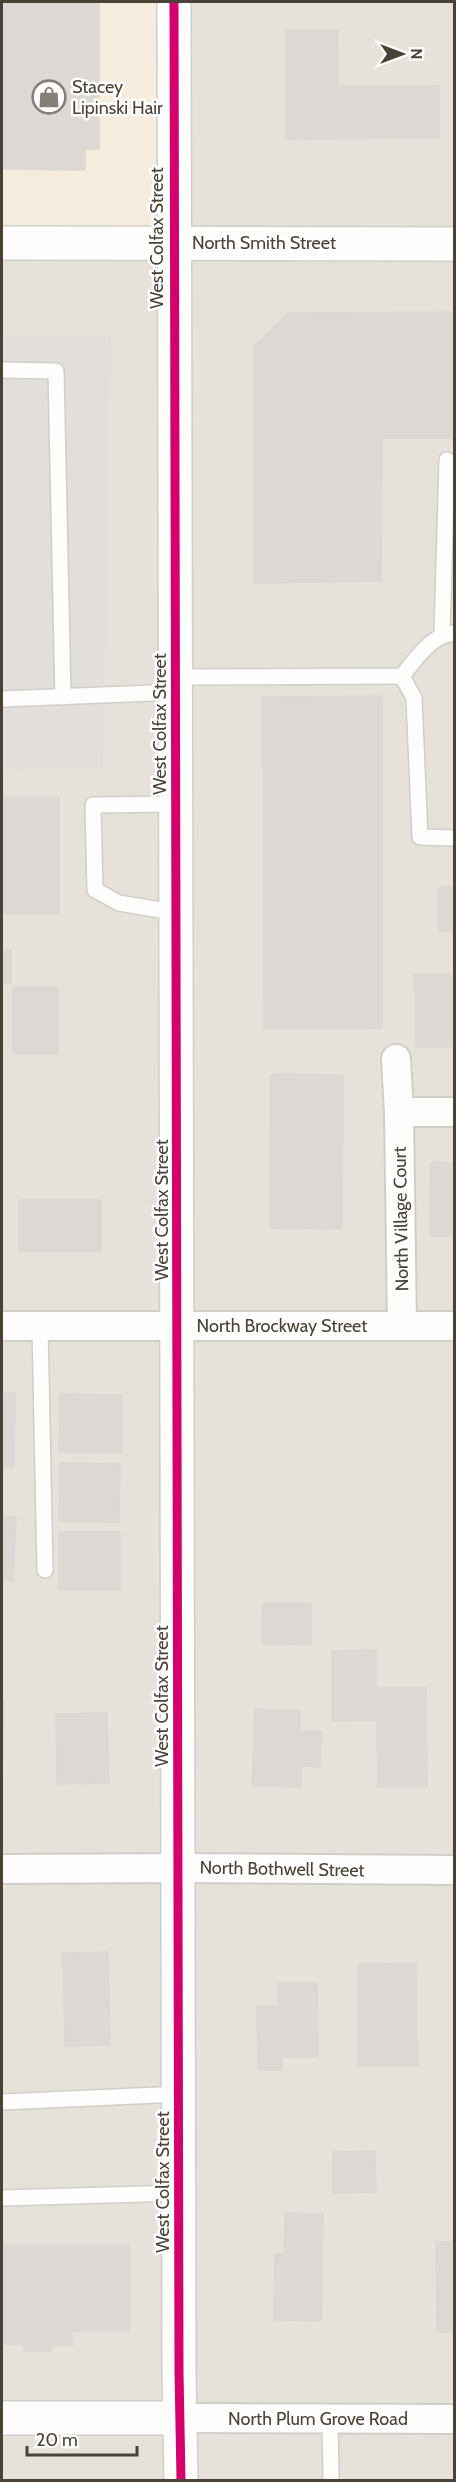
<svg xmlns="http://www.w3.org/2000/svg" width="456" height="2482" font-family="Cabin,sans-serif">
  <rect width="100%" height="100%" fill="#f2f0ec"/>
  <path fill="#e7e2d9" d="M 175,2 L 454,2 L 454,2480 L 2,2480 L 2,243 Z"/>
  <path fill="#f5ecde" d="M 2,2 L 175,2 L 173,243 L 2,243 Z"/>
  <path fill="#e2dfdb" d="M 2,336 L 111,336 L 103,768 L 2,769 Z"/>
  <g fill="#dcd9d4" stroke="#dbd7d1" stroke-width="1.5">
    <path d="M 2,2 L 99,2 L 99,149 L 85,149 L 85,170 L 2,169 Z"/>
    <path d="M 286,30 L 337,30 L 338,86 L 439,86 L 439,138 L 286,139 Z"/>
    <path d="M 454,312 L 454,438 L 382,438 L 381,581 L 255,583 L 255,346 L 288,313 Z"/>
    <path d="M 382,696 L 382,1028 L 264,1029 L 263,697 Z"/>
    <rect x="2" y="797" width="57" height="116"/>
    <rect x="439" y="887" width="15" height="44"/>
    <rect x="2" y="950" width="9" height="33"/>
    <path d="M 415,974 L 454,974 L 454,1047 L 416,1047 Z"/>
    <rect x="13" y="987" width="45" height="67"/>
    <path d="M 271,1074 L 343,1075 L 342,1229 L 270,1228 Z"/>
    <path d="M 431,1162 L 454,1163 L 454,1236 L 430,1236 Z"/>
    <rect x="19" y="1200" width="82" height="51"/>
    <path d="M 2,1393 L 15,1393 L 14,1468 L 2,1468 Z"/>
    <path d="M 60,1394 L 122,1395 L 122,1453 L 59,1452 Z"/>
    <path d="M 60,1463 L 120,1464 L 119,1522 L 59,1521 Z"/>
    <path d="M 2,1516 L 16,1517 L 13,1581 L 2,1580 Z"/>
    <rect x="59" y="1532" width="61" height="58"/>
    <path d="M 263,1603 L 311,1603 L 311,1645 L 262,1644 Z"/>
    <path d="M 376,1650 L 376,1688 L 426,1688 L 427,1787 L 378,1787 L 377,1720 L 332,1721 L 332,1651 Z"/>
    <path d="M 2,1700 L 4,1700 L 2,1786 Z"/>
    <path d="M 255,1709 L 300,1711 L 300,1731 L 321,1731 L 320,1767 L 301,1766 L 301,1787 L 252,1786 Z"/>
    <path d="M 107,1713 L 109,1783 L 57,1784 L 56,1714 Z"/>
    <path d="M 108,1952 L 110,2045 L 65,2046 L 63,1953 Z"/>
    <path d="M 416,1963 L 417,2066 L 358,2066 L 358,1964 Z"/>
    <path d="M 278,1983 L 317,1983 L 318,2057 L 282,2057 L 282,2070 L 258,2070 L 257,2007 L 278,2006 Z"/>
    <path d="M 375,2151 L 376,2192 L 333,2193 L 333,2152 Z"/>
    <path d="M 285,2213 L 323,2214 L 321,2321 L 274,2320 L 275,2254 L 284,2254 Z"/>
    <path d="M 436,2242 L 454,2242 L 454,2332 L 437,2332 Z"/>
    <path d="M 2,2245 L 129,2245 L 129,2331 L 72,2331 L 72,2345 L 51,2345 L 51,2351 L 24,2351 L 24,2344 L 2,2344 Z"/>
  </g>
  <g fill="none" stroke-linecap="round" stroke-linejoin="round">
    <defs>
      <g id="service">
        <path d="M 2,370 L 56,371 L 63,697"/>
        <path d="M 442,634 L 447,460"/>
        <path d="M 402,676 L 414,698 L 420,837 L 454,838"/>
        <path d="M 177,677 L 402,676 C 416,659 431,635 454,633"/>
        <path d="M 2,699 L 177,692"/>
        <path d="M 177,804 L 93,805 L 95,890 L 119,903 L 178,913"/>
        <path d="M 40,1326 L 45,1570"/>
        <path d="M 2,2102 L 180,2094"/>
        <path d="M 2,2198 L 180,2193"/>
        <path d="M 330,2419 L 331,2480"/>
      </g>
      <g id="minor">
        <path d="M 396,1059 L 399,1112"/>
        <path d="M 2,1326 L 454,1326"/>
        <path d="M 402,1326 L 399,1112 L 454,1112"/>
        <path d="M 2,1869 L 179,1868 L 454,1870"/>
        <path d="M 181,2418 L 454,2419"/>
      </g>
      <g id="tertiary">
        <path d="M 174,2 L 179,2371 L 181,2480"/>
        <path d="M 2,243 L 454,244"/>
        <path d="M 2,2418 L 181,2418"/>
      </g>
    </defs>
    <use href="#service" stroke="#d0cec9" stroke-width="18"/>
    <use href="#minor" stroke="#d0cec9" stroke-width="32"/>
    <use href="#tertiary" stroke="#d0cec9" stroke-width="36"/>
    <use href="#service" stroke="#fdfdfc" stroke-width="15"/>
    <use href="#minor" stroke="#fdfdfc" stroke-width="28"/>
    <use href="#tertiary" stroke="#fdfdfc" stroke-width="33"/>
    <defs>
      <path id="cycleway" d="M 174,2 L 179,2371 L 181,2480"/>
    </defs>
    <use href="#cycleway" stroke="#fff" stroke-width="13"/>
    <use href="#cycleway" stroke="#d6006c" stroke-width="9"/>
  </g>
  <defs>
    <symbol id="shop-ring" viewBox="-11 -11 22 22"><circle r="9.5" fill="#fff" stroke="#857f76" stroke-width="1.5"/><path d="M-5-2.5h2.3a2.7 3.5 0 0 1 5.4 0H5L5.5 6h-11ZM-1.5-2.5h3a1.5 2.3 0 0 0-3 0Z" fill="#857f76"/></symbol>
  </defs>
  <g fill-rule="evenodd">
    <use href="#shop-ring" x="30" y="78" width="38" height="38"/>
  </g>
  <g text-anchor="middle" stroke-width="5" stroke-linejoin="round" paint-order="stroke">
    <g font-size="18" fill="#4a4236" stroke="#fff" text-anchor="start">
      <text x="72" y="93">Stacey<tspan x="72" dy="21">Lipinski Hair</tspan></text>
    </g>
    <g font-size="18" fill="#4a4236" stroke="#fff">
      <text transform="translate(157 238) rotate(-90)" y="6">West Colfax Street</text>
      <text x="264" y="249">North Smith Street</text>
      <text transform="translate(160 724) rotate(-90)" y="6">West Colfax Street</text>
      <text transform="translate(162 1210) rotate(-90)" y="6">West Colfax Street</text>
      <text transform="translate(401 1219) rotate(-91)" y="6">North Village Court</text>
      <text x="282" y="1332">North Brockway Street</text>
      <text transform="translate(162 1696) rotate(-90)" y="6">West Colfax Street</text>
      <text transform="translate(282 1869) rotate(1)" y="6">North Bothwell Street</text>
      <text transform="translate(163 2182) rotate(-90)" y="6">West Colfax Street</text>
      <text x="318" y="2425">North Plum Grove Road</text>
    </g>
  </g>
  <rect width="456" height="2482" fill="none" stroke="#4a4236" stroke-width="6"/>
  <g transform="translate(402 54) rotate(90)" stroke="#ffffff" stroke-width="4.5" paint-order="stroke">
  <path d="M0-4.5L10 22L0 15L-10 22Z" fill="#4a4236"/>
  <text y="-9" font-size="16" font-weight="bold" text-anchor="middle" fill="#4a4236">N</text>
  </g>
  <path d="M27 2446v9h110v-9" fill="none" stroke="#4a4236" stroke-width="3"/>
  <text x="36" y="2446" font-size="18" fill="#4a4236" stroke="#ffffff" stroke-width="4.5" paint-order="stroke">20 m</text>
</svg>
